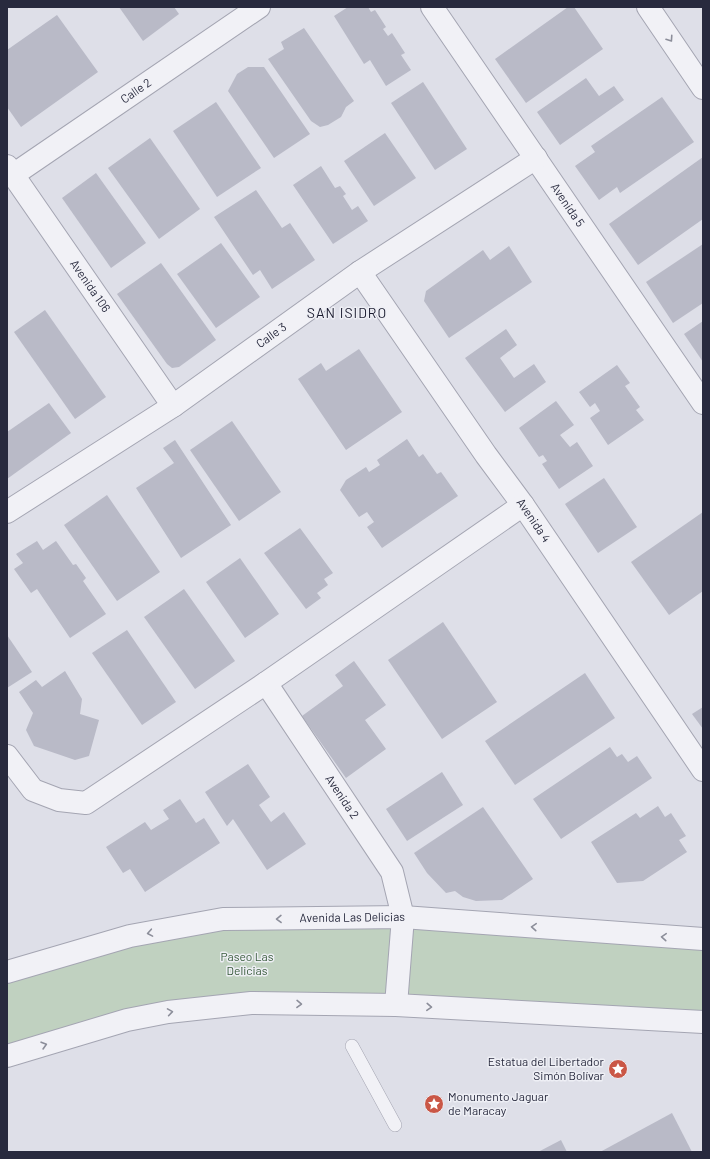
<svg xmlns="http://www.w3.org/2000/svg" width="710" height="1159" font-family="Barlow,sans-serif">
  <rect width="100%" height="100%" fill="#dedfe8"/>
  <path fill="#c0d1c0" d="M 223,919 L 703,939 L 703,1022 L 187,1010 L 7,1056 L 7,972 Z"/>
  <g fill="#b9bac7">
    <path d="M 119,7 L 174,7 L 179,14 L 143,41 Z"/>
    <path d="M 348,7 L 368,7 L 371,12 L 375,10 L 386,27 L 383,29 L 388,36 L 392,33 L 405,53 L 401,55 L 411,70 L 386,86 L 370,60 L 364,64 L 334,16 Z"/>
    <path d="M 568,7 L 574,7 L 603,49 L 526,103 L 495,59 Z"/>
    <path d="M 57,15 L 98,72 L 21,127 L 7,107 L 7,50 Z"/>
    <path d="M 304,28 L 354,101 L 346,107 L 341,117 L 328,125 L 320,127 L 311,121 L 268,59 L 284,49 L 281,42 Z"/>
    <path d="M 248,67 L 264,67 L 310,134 L 274,158 L 228,91 L 237,74 Z"/>
    <path d="M 586,78 L 599,96 L 614,86 L 624,100 L 560,145 L 537,112 Z"/>
    <path d="M 423,82 L 467,149 L 435,170 L 391,103 Z"/>
    <path d="M 662,97 L 694,142 L 620,193 L 617,187 L 599,200 L 575,166 L 595,152 L 591,146 Z"/>
    <path d="M 216,102 L 261,168 L 217,197 L 173,131 Z"/>
    <path d="M 385,133 L 416,178 L 374,206 L 344,161 Z"/>
    <path d="M 150,138 L 200,209 L 159,239 L 108,168 Z"/>
    <path d="M 703,157 L 703,219 L 638,265 L 609,224 Z"/>
    <path d="M 321,166 L 335,188 L 340,186 L 346,194 L 343,196 L 352,210 L 358,206 L 368,221 L 333,244 L 293,185 Z"/>
    <path d="M 96,173 L 146,243 L 111,268 L 62,198 Z"/>
    <path d="M 256,190 L 282,228 L 290,223 L 315,260 L 272,289 L 260,270 L 253,275 L 214,217 Z"/>
    <path d="M 221,243 L 260,297 L 216,328 L 177,274 Z"/>
    <path d="M 703,244 L 703,303 L 673,323 L 646,282 Z"/>
    <path d="M 509,246 L 532,282 L 449,338 L 424,301 L 426,291 L 483,250 L 490,260 Z"/>
    <path d="M 161,263 L 216,340 L 179,367 L 172,368 L 167,364 L 117,294 Z"/>
    <path d="M 45,310 L 106,397 L 75,419 L 14,332 Z"/>
    <path d="M 703,321 L 703,362 L 684,334 Z"/>
    <path d="M 506,329 L 517,345 L 500,358 L 514,378 L 534,364 L 546,382 L 505,412 L 465,358 Z"/>
    <path d="M 359,349 L 402,412 L 346,450 L 298,379 L 321,363 L 326,371 Z"/>
    <path d="M 617,365 L 630,383 L 625,386 L 640,407 L 636,410 L 644,420 L 608,445 L 590,418 L 600,411 L 595,403 L 590,407 L 579,392 Z"/>
    <path d="M 556,401 L 574,425 L 560,435 L 570,447 L 577,442 L 593,466 L 559,489 L 542,464 L 547,461 L 543,455 L 539,457 L 519,428 Z"/>
    <path d="M 49,403 L 71,433 L 7,479 L 7,432 Z"/>
    <path d="M 232,421 L 281,492 L 239,521 L 190,450 Z"/>
    <path d="M 407,439 L 419,457 L 423,454 L 437,474 L 441,472 L 458,496 L 382,548 L 367,527 L 374,522 L 367,512 L 359,517 L 340,490 L 346,480 L 366,467 L 369,472 L 380,465 L 377,460 Z"/>
    <path d="M 175,440 L 231,525 L 181,558 L 136,488 L 174,463 L 163,448 Z"/>
    <path d="M 604,478 L 637,527 L 598,553 L 565,504 Z"/>
    <path d="M 107,495 L 160,572 L 117,601 L 64,525 Z"/>
    <path d="M 703,512 L 703,591 L 669,615 L 631,562 Z"/>
    <path d="M 300,528 L 333,573 L 324,579 L 328,585 L 317,593 L 321,598 L 306,609 L 264,553 Z"/>
    <path d="M 37,541 L 43,550 L 56,541 L 73,565 L 76,564 L 86,578 L 83,581 L 106,614 L 70,638 L 37,589 L 31,593 L 14,569 L 23,563 L 16,554 Z"/>
    <path d="M 240,558 L 279,614 L 245,638 L 206,582 Z"/>
    <path d="M 184,589 L 235,661 L 195,689 L 144,617 Z"/>
    <path d="M 443,622 L 497,702 L 442,739 L 388,660 Z"/>
    <path d="M 127,630 L 176,702 L 142,725 L 92,653 Z"/>
    <path d="M 7,635 L 32,672 L 7,688 Z"/>
    <path d="M 354,661 L 386,705 L 365,720 L 386,749 L 346,778 L 302,716 L 343,686 L 335,675 Z"/>
    <path d="M 65,671 L 82,699 L 80,714 L 99,720 L 89,756 L 75,760 L 34,746 L 26,730 L 33,713 L 19,692 L 36,680 L 42,687 Z"/>
    <path d="M 585,673 L 615,718 L 515,785 L 485,741 Z"/>
    <path d="M 703,707 L 703,729 L 692,714 Z"/>
    <path d="M 610,747 L 617,757 L 622,754 L 628,762 L 637,756 L 652,778 L 561,839 L 533,799 Z"/>
    <path d="M 248,764 L 270,797 L 259,805 L 271,822 L 284,812 L 306,844 L 267,870 L 233,819 L 227,826 L 205,792 Z"/>
    <path d="M 442,772 L 463,805 L 407,841 L 386,809 Z"/>
    <path d="M 180,799 L 196,823 L 204,818 L 220,843 L 145,892 L 130,869 L 123,873 L 106,847 L 145,822 L 151,830 L 169,819 L 163,810 Z"/>
    <path d="M 658,806 L 665,817 L 671,813 L 686,836 L 679,840 L 687,852 L 643,881 L 617,883 L 591,842 L 636,813 L 640,818 Z"/>
    <path d="M 483,807 L 533,879 L 502,900 L 476,901 L 463,897 L 455,891 L 446,893 L 427,873 L 414,853 Z"/>
    <path d="M 672,1113 L 692,1152 L 600,1152 Z"/>
    <path d="M 561,1140 L 567,1152 L 538,1152 Z"/>
  </g>
  <g fill="none" stroke-linecap="round" stroke-linejoin="round">
    <defs>
      <path id="service" d="M 352,1046 L 395,1125"/>
      <g id="minor">
        <path id="s1" d="M 432,7 L 703,403"/>
        <path id="s2" d="M 7,166 L 173,406"/>
        <path id="s3" d="M 13,175 L 259,7"/>
        <path id="s4" d="M 360,272 L 486,455 L 523,505 L 703,770"/>
        <path id="s5" d="M 7,512 L 173,406 L 360,272 L 536,158"/>
        <path id="s6" d="M 266,683 L 392,872 L 403,917 L 396,1005"/>
        <path d="M 7,756 L 33,790 L 59,800 L 86,803 L 266,683 L 523,505"/>
        <path id="s7" d="M 7,972 L 130,936 L 223,919 L 403,917 L 703,939"/>
        <path d="M 7,1056 L 127,1020 L 168,1012 L 251,1003 L 396,1005 L 703,1022"/>
      </g>
      <path id="tertiary" d="M 648,7 L 703,88"/>
    </defs>
    <use href="#service" stroke="#a4a5b2" stroke-width="14"/>
    <use href="#minor" stroke="#a4a5b2" stroke-width="24"/>
    <use href="#tertiary" stroke="#a4a5b2" stroke-width="24"/>
    <use href="#service" stroke="#f1f1f6" stroke-width="13"/>
    <use href="#minor" stroke="#f1f1f6" stroke-width="22"/>
    <use href="#tertiary" stroke="#f1f1f6" stroke-width="22"/>
  </g>
  <defs><path id="oneway-chevron" d="M-2-3.5L2.5 0L-2 3.5" fill="none" stroke-width="1.6" stroke-linecap="round" stroke-linejoin="round"/></defs>
  <g stroke="#8c8e9a">
    <use href="#oneway-chevron" transform="translate(670 39) rotate(56)"/>
    <use href="#oneway-chevron" transform="translate(279 919) rotate(179)"/>
    <use href="#oneway-chevron" transform="translate(534 927) rotate(-176)"/>
    <use href="#oneway-chevron" transform="translate(150 933) rotate(170)"/>
    <use href="#oneway-chevron" transform="translate(664 937) rotate(-176)"/>
    <use href="#oneway-chevron" transform="translate(299 1004) rotate(1)"/>
    <use href="#oneway-chevron" transform="translate(429 1007) rotate(3)"/>
    <use href="#oneway-chevron" transform="translate(170 1012) rotate(-9)"/>
    <use href="#oneway-chevron" transform="translate(44 1045) rotate(-16)"/>
  </g>
  <defs>
    <symbol id="sight-disc" viewBox="-11 -11 22 22"><circle r="9.5" fill="#ca5746" stroke="#eeeff5"/><path d="M0-6L1.8-2.2L6-1.7L2.9 1.2L3.7 5.4L0 3.3L-3.7 5.4L-2.9 1.2L-6-1.7L-1.8-2.2Z" fill="#fff"/></symbol>
  </defs>
  <g fill-rule="evenodd">
    <use href="#sight-disc" x="607" y="1058" width="22" height="22"/>
    <use href="#sight-disc" x="423" y="1093" width="22" height="22"/>
  </g>
  <g text-anchor="middle" stroke-width="3" stroke-linejoin="round" paint-order="stroke">
    <g font-size="12" fill="#282a3e" stroke="#eeeff5">
      <text dy="4" stroke="none"><textPath href="#s3" startOffset="149">Calle 2</textPath></text>
      <text dy="4" stroke="none"><textPath href="#s1" startOffset="240">Avenida 5</textPath></text>
      <text dy="4" stroke="none"><textPath href="#s2" startOffset="146">Avenida 106</textPath></text>
      <text dy="4" stroke="none"><textPath href="#s5" startOffset="318">Calle 3</textPath></text>
      <text dy="4" stroke="none"><textPath href="#s4" startOffset="303">Avenida 4</textPath></text>
      <text dy="4" stroke="none"><textPath href="#s6" startOffset="137">Avenida 2</textPath></text>
      <text dy="4" stroke="none"><textPath href="#s7" startOffset="352">Avenida Las Delicias</textPath></text>
    </g>
    <g font-size="12" fill="#365939" stroke="#eeeff5">
      <text x="247" y="961">Paseo Las<tspan x="247" dy="14">Delicias</tspan></text>
    </g>
    <g font-size="12" fill="#282a3e" stroke="#eeeff5" text-anchor="end">
      <text x="604" y="1066">Estatua del Libertador<tspan x="604" dy="14">Simón Bolívar</tspan></text>
      <text x="448" y="1101" text-anchor="start">Monumento Jaguar<tspan x="448" dy="14">de Maracay</tspan></text>
    </g>
    <g font-size="14" letter-spacing="1" fill="#1a1b2f" stroke="#eeeff5">
      <text x="347" y="318">SAN ISIDRO</text>
    </g>
  </g>
  <rect width="710" height="1159" fill="none" stroke="#282a3e" stroke-width="16"/>
</svg>
